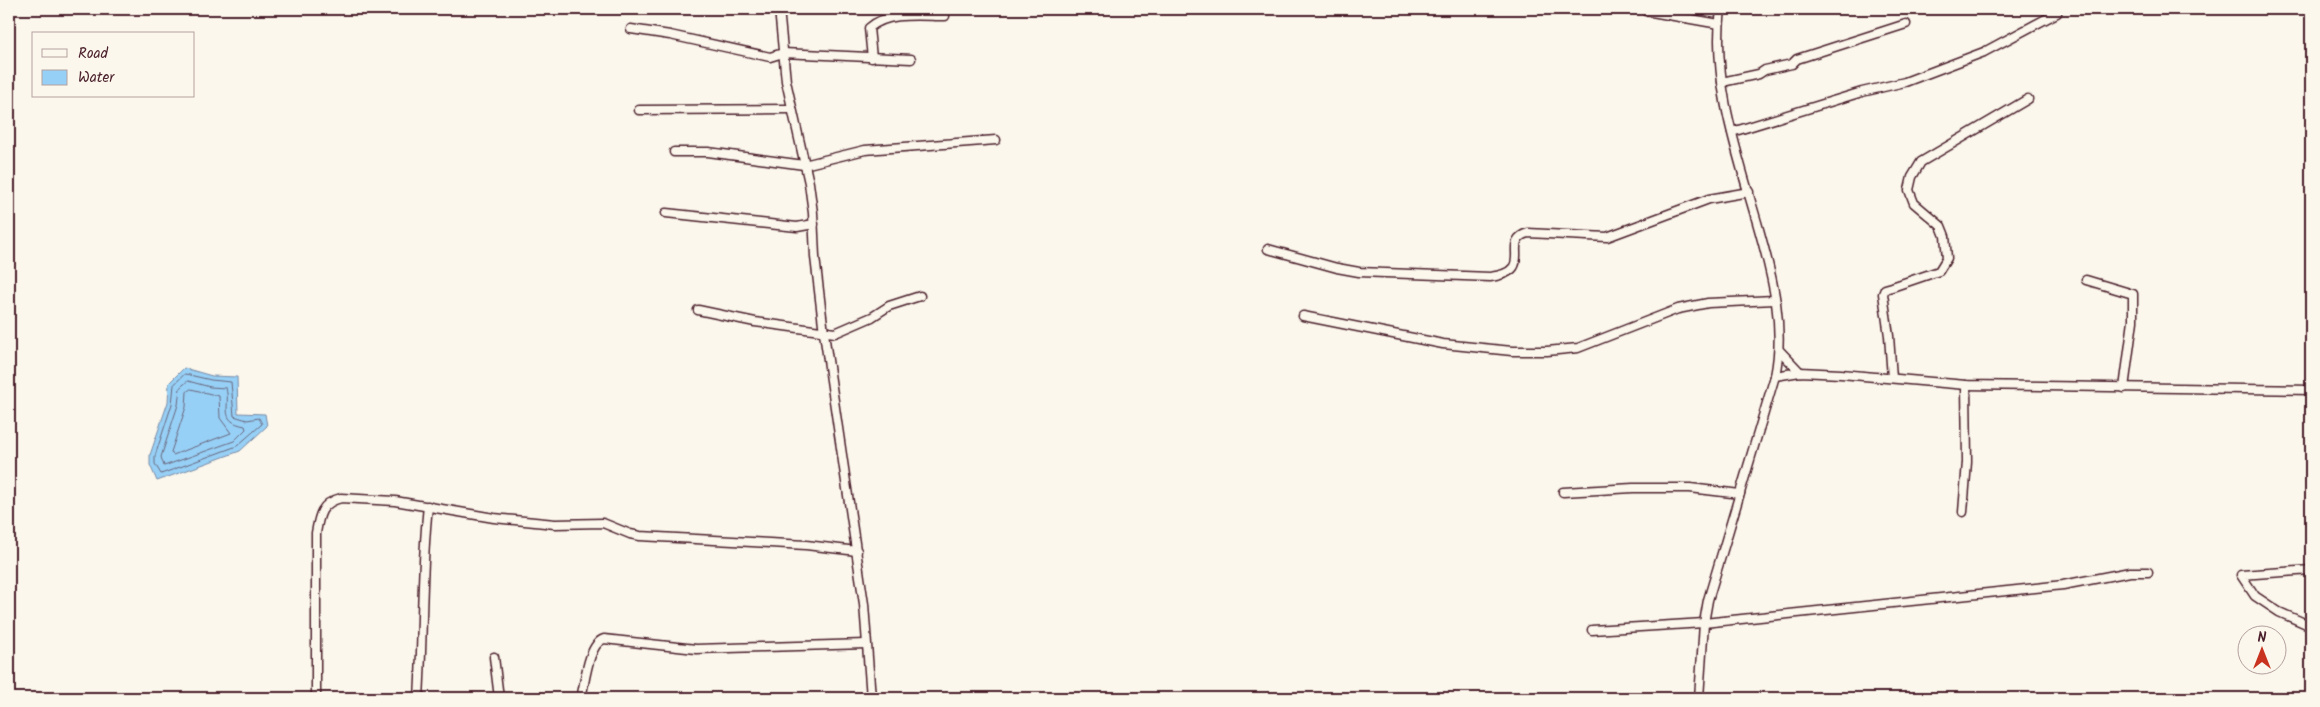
<svg xmlns="http://www.w3.org/2000/svg" width="2320" height="707" font-family="Kalam,sans-serif">
  <rect width="100%" height="100%" fill="#fbf7ec"/>
  <filter id="ink" filterUnits="userSpaceOnUse"><feTurbulence type="fractalNoise" baseFrequency=".02" numOctaves="2"/><feDisplacementMap in="SourceGraphic" scale="10" xChannelSelector="R" yChannelSelector="G"/><feConvolveMatrix kernelMatrix="1 2 1 2 8 2 1 2 1" color-interpolation-filters="sRGB"/></filter>
  <g filter="url(#ink)">
    <path fill="#97d0f6" stroke="#7889a5" d="M 184,368 L 212,376 L 237,377 L 238,413 L 265,414 L 267,426 L 240,451 L 157,481 L 150,465 L 150,455 L 168,402 L 169,383 Z"/>
    <g fill="none" stroke-linecap="round" stroke-linejoin="round">
      <g stroke="#69667c" stroke-width="1">
        <path d="M 185,374 L 211,380 L 231,382 L 234,416 L 247,420 L 259,418 L 262,424 L 237,446 L 161,474 L 155,464 L 155,456 L 172,404 L 174,385 Z"/>
        <path d="M 188,381 L 210,387 L 226,388 C 231,407 218,421 245,426 L 246,429 L 234,441 L 164,466 L 161,457 L 178,405 L 180,388 Z"/>
        <path d="M 191,389 L 219,396 L 220,418 L 231,433 L 173,455 L 171,452 L 186,407 L 187,392 Z"/>
      </g>
      <defs>
        <g id="street">
          <path d="M 779,9 L 786,81 L 809,183 L 813,213 L 815,257 L 824,333 L 864,604 L 871,698"/>
          <path d="M 1646,11 L 1719,24"/>
          <path d="M 631,29 L 670,35 L 770,57 L 783,53 L 911,59"/>
          <path d="M 872,58 L 869,28 C 888,11 921,16 945,16"/>
          <path d="M 1722,82 L 1759,74 L 1765,70 L 1792,64 L 1797,59 L 1906,24"/>
          <path d="M 639,110 L 792,109"/>
          <path d="M 1732,132 L 1862,92 L 1905,82 L 1984,52 L 2057,13"/>
          <path d="M 674,152 L 708,152 L 804,165 L 865,150 L 996,140"/>
          <path d="M 666,213 L 797,227 L 814,224"/>
          <path d="M 1268,249 L 1337,268 L 1359,272 L 1490,277 C 1538,271 1499,241 1528,233 L 1607,237 L 1709,199 L 1749,192"/>
          <path d="M 2086,280 L 2133,294 L 2133,321 L 2124,388"/>
          <path d="M 698,310 L 755,322 L 835,333 L 872,317 L 889,306 L 920,296"/>
          <path d="M 1303,316 L 1443,344 L 1512,351 L 1547,351 L 1578,348 L 1678,309 L 1708,303 L 1775,300"/>
          <path d="M 1780,351 L 1800,372"/>
          <path d="M 1775,376 L 1800,372 L 1841,374 L 1966,385 L 2311,390"/>
          <path d="M 1892,378 L 1889,336 L 1883,294 L 1885,289 L 1892,287 L 1939,271 L 1947,258 L 1945,236 L 1941,226 L 1914,203 L 1909,190 L 1912,177 L 1921,162 L 2028,99"/>
          <path d="M 1563,492 L 1633,488 L 1690,488 L 1740,494"/>
          <path d="M 1963,512 L 1967,462 L 1966,385"/>
          <path d="M 2311,570 L 2241,575 L 2255,596 L 2279,612 L 2311,626"/>
          <path d="M 1592,630 L 1704,623 L 2063,585 L 2130,572 L 2148,572"/>
          <path d="M 494,657 L 499,698"/>
          <path d="M 316,698 L 316,533 C 319,515 321,503 341,498 L 395,501 L 494,518 L 555,524 L 603,523 L 630,534 L 640,536 L 806,545 L 857,551"/>
          <path d="M 419,698 C 423,634 421,570 428,506"/>
          <path d="M 581,698 C 585,683 588,644 604,639 L 696,649 L 866,644"/>
          <path d="M 1699,698 L 1704,623 L 1708,600 L 1775,376 C 1785,328 1773,279 1760,233 C 1740,161 1711,84 1721,9"/>
        </g>
      </defs>
      <use href="#street" stroke="#4a1f2b" stroke-width="11"/>
      <use href="#street" stroke="#fbf7ec" stroke-width="8"/>
    </g>
  </g>
  <rect width="2320" height="707" fill="none" stroke="#fbf7ec" stroke-width="30"/>
  <rect x="15" y="15" width="2290" height="677" fill="none" stroke="#4a1f2b" stroke-width="2" filter="url(#ink)"/>
  <rect x="32" y="32" width="162" height="65" fill="#fbf7ec" stroke="#b4a19f"/>
  <rect x="42" y="49" width="25" height="8" fill="#fbf7ec" stroke="#b4a19f"/>
  <text x="78" y="58" font-size="15" fill="#4a1f2b">Road</text>
  <rect x="42" y="70" width="25" height="15" fill="#97d0f6" stroke="#b4a19f"/>
  <text x="78" y="82" font-size="15" fill="#4a1f2b">Water</text>
  <g transform="translate(2262 650)"><circle r="24" fill="#fbf7ec" stroke="#b4a19f"/>
  <path d="M0-4L9 19L0 12L-9 19Z" fill="#c8321e"/>
  <text y="-8" font-size="14" font-weight="bold" text-anchor="middle" fill="#4a1f2b">N</text>
  </g>
</svg>
